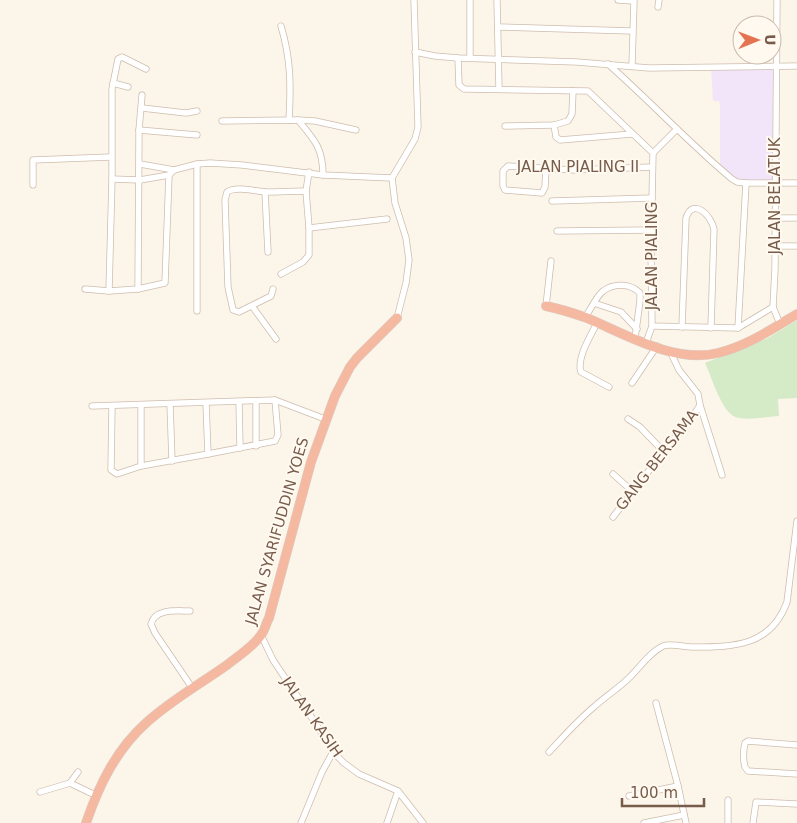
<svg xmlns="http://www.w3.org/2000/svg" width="797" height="823" font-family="'DejaVu Sans',sans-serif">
  <rect width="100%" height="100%" fill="#fcf5e9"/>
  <path fill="#f2e5f9" d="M 711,68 L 774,68 L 772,181 L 738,180 L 720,168 L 720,104 L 719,101 L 713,101 Z"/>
  <path fill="#d5eac7" d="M 797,320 L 797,398 L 778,399 L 779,416 C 766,417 751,420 739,418 C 722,416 712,377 705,363 L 768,338 Z"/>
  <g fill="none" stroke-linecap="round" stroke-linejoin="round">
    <defs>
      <g id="minor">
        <path d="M 470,0 L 470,58"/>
        <path d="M 497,0 L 499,89"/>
        <path d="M 618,0 L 634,1 L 632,66"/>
        <path d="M 777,0 L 775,269 L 773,307 L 780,324"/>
        <path d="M 658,7 L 659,0"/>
        <path d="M 281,26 C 291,59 291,87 289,120"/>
        <path d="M 498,27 L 632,31"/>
        <path d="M 415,52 L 435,56 L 458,58 L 577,62 L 649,68 L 797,66"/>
        <path d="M 458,58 L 459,85 L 464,89 L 588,91 L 653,153"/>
        <path d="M 608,64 C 650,101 689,143 732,179 L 737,182 L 746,183 L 797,183"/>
        <path d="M 113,83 L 128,87"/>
        <path d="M 142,108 L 186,113 L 197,111"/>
        <path d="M 298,120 L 315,121 L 356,130"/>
        <path d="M 222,121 L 298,120 C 315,140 323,149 323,175"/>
        <path d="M 554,125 L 556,137 L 560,140 L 632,134"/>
        <path d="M 505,126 L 554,125 L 568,121 L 572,114 L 573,91"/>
        <path d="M 677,129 L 653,153 L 651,248 L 652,326 L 738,328 L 773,307"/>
        <path d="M 139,130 L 197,135"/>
        <path d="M 140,164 L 174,170"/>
        <path d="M 197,164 L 197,311"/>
        <path d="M 546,169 L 545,187 L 542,193 L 505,190 L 503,186 L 503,171 L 508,166 L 573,170 L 652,167"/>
        <path d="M 112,179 L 140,180 L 169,175 L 174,170 L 197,164 L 210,163 L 242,165 L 323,175 L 392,178"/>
        <path d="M 33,185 L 33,160 L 111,157"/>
        <path d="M 306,191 L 309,172"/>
        <path d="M 265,192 L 268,252"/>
        <path d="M 552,201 L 652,198"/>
        <path d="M 775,218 L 797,218"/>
        <path d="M 309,228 L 387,219"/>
        <path d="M 557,231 L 651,230"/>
        <path d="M 775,246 L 797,246"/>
        <path d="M 85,289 L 109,291 L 112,179 L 112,89 L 118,59 L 122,57 L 146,69"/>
        <path d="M 138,289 L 139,130 L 142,95"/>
        <path d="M 273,289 L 271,296 L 239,312 L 233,310 L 228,287 L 225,200 L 227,192 C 237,186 254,191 266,192 C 279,192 293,191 306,191 L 309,228 L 309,255 L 303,262 L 281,274"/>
        <path d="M 109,291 L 138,289 L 165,283 L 169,175"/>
        <path d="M 594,303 L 621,312 L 637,329"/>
        <path d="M 252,306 L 276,339"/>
        <path d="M 546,306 L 551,261"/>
        <path d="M 397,318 L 406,283 L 409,260 L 406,238 L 395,203 L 392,178 L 415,139 L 418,127 L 414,0"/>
        <path d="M 585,318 C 590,310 596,297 603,291 C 614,283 630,283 640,293 L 640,301 L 635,338"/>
        <path d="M 597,323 C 591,335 576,359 581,372 L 609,387"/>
        <path d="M 682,327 L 686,218 C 693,197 711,215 714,229 L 711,328"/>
        <path d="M 738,328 L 746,183"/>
        <path d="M 646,343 L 652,326"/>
        <path d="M 632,383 L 657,346"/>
        <path d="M 256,401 L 256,446"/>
        <path d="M 239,402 L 240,448"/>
        <path d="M 206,403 L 208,454 L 275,441 L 278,435 L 275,400"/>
        <path d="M 170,404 L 172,461"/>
        <path d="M 141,405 L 141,466 L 208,454"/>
        <path d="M 700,405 L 722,475"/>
        <path d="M 92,406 L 275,400 L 325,419"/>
        <path d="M 112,406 L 111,470 L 117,474 L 141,466"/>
        <path d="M 628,419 L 640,427 L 664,452"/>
        <path d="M 613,474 L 632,491"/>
        <path d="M 613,517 L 686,423 L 697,410 L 700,405 L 698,394 L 679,370 L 670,351"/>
        <path d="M 190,611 C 177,611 155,608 151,624 L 155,633 L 193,689"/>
        <path d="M 261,635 L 273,660 L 316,724 L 333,752 L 344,763 L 359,774 L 398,791 L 423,823"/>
        <path d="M 656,703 L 678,786 L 686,823"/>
        <path d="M 797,745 L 748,741 L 745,743 C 743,751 743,759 745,767 L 748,771 L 797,774"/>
        <path d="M 549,752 C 564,736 578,720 595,706 C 606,696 619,688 630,677 C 641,666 649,653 663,646 C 671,643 684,647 693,647 C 735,647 771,646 787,602 L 797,521"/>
        <path d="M 70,783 L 78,772"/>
        <path d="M 40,792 L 70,783 L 95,795"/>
        <path d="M 629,796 L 678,786"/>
        <path d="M 301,823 L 322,772 L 333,752"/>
        <path d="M 387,823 L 398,791"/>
        <path d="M 644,823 L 684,815"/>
        <path d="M 728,823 L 728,800"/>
        <path d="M 753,823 L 756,802 L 797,804"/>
      </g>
      <g id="highway">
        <path d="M 546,306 C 560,309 573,313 587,318 C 625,334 675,364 718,353 C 747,346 772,329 797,314"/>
        <path d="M 86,823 C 99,785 116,750 146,723 C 170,701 200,684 227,665 C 238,656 253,647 261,635 C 265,630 266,623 269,618 L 311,462 L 335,396 L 350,367 L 357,358 L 397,318"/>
      </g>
    </defs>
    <use href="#minor" stroke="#cebdae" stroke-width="7"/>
    <use href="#highway" stroke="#d9d1cd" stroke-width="10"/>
    <use href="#minor" stroke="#fff" stroke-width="5.5"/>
    <use href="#highway" stroke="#f5b9a1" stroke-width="9"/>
  </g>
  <g text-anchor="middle" stroke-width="4" stroke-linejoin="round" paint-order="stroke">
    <g font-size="15" fill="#775c4c" stroke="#fff9ef">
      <text x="578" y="172">JALAN PIALING II</text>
      <text transform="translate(775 196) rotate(-90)" y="5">JALAN BELATUK</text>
      <text transform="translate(652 256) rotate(-90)" y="5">JALAN PIALING</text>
      <text transform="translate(657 460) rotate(-52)" y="5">GANG BERSAMA</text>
      <text transform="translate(277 531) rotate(-74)" y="5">JALAN SYARIFUDDIN YOES</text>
      <text transform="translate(312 717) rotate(55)" y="5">JALAN KASIH</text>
    </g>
  </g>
  <g transform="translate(757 40) rotate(89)"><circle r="24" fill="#fff9ef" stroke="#c9baae"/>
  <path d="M0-4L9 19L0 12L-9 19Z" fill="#e47451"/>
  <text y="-8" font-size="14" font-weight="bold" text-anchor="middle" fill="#775c4c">U</text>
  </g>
  <path d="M622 798v8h82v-8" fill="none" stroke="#775c4c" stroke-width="2.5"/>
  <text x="630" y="798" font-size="15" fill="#775c4c" stroke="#fff9ef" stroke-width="4" paint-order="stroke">100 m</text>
</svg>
